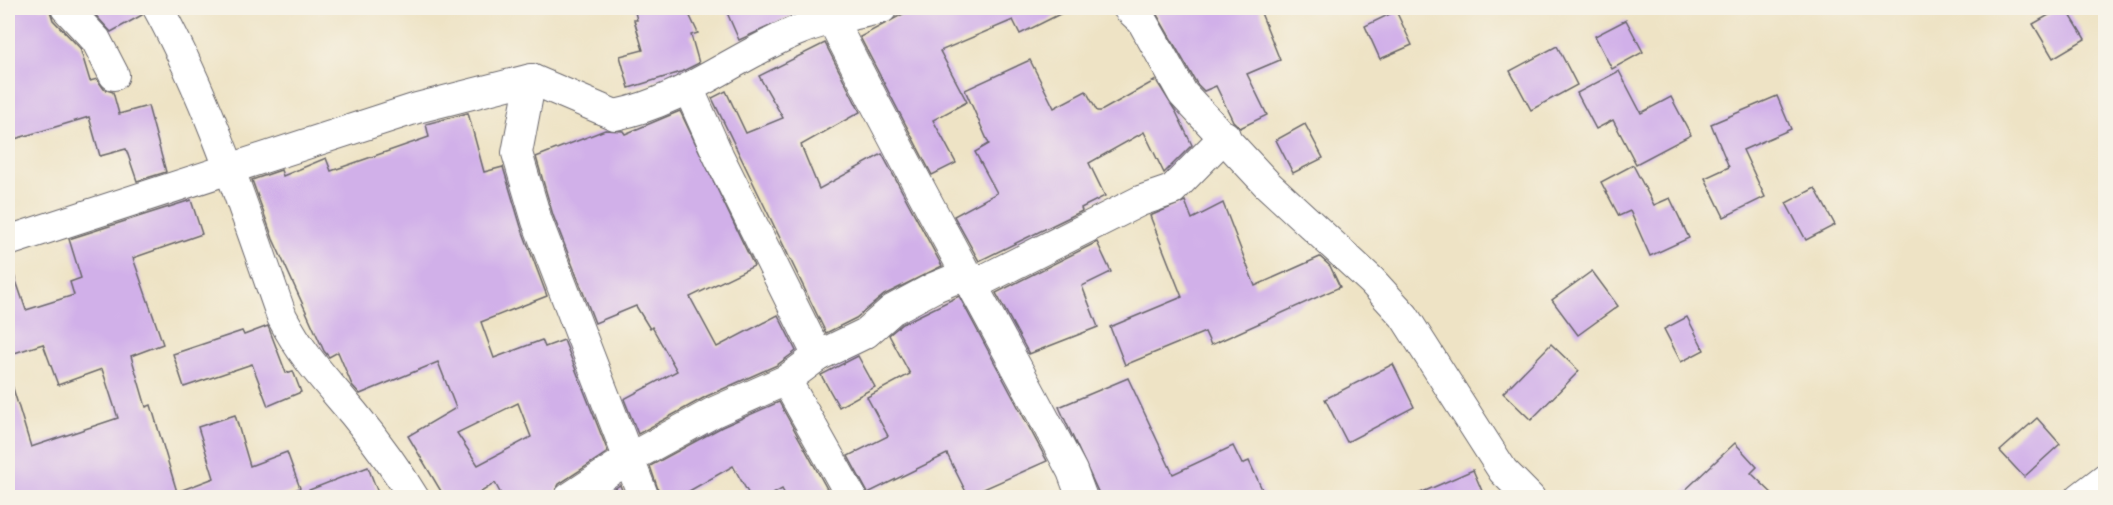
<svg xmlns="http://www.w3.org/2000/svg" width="2113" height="505" font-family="'IM FELL Double Pica',serif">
  <rect width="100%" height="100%" fill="#f7f3e8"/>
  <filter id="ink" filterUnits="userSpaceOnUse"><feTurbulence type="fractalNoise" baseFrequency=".0167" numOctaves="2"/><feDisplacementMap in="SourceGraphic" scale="12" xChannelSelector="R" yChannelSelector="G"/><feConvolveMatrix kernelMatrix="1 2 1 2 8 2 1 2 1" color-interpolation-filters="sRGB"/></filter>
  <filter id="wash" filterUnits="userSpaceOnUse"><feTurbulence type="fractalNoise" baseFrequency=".008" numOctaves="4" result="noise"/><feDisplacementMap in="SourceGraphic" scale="24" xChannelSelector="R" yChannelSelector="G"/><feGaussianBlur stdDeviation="1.35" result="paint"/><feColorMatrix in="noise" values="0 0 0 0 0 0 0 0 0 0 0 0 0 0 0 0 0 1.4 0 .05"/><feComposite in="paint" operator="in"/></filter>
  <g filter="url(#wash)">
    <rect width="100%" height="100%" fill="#eee3c5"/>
    <g id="blocks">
      <g fill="#d1b0e9" fill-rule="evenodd">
        <path d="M 8,8 L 49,8 L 53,20 L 80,48 L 90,81 L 97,79 L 104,89 L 113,92 L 119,114 L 148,106 L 166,172 L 137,181 L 126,149 L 100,156 L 89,117 L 8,141 Z"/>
        <path d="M 89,8 L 141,8 L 142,15 L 111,32 Z"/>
        <path d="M 634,8 L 686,8 L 698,33 L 691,35 L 699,63 L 681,72 L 629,88 L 620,56 L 643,50 L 634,20 L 637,20 Z"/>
        <path d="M 725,8 L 810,8 L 739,40 Z"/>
        <path d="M 914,8 L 918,8 L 921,15 L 938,8 L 1072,8 L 1020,34 L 1013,20 L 940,51 L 967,102 L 933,120 L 956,163 L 932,175 L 860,37 Z"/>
        <path d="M 1153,8 L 1259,8 L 1280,60 L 1247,74 L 1267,115 L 1240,128 L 1233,121 L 1216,86 L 1204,91 L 1197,84 Z"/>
        <path d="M 2061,8 L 2066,8 L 2085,39 L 2053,58 L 2033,24 Z"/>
        <path d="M 1396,11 L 1412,45 L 1380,59 L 1365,26 Z"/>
        <path d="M 1626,20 L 1643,52 L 1612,69 L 1595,36 Z"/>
        <path d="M 825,43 L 860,112 L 801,145 L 819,189 L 882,154 L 942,266 L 884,295 L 856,318 L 826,333 L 712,98 L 726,91 L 746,133 L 783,118 L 759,76 Z"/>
        <path d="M 1557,46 L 1577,85 L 1531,110 L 1510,71 Z"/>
        <path d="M 1030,60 L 1054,108 L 1086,91 L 1097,111 L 1101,111 L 1156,80 L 1176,112 L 1192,145 L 1164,173 L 1144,132 L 1089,163 L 1105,196 L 1081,208 L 1082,211 L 979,261 L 954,216 L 997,193 L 975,152 L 989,144 L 965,90 Z"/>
        <path d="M 1619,71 L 1641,113 L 1671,97 L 1691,135 L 1636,164 L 1613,120 L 1596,129 L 1577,93 Z"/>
        <path d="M 1777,96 L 1791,129 L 1743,150 L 1765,197 L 1724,217 L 1705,178 L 1729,167 L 1711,124 Z"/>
        <path d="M 680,111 L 754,266 L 690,297 L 717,347 L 778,315 L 796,351 L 777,365 L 707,396 L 638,434 L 624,399 L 677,371 L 652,327 L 650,329 L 636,306 L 595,323 L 553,215 L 536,157 L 605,130 L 623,131 L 625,134 Z"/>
        <path d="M 468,113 L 484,172 L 503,167 L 521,227 L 547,296 L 481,322 L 494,358 L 542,340 L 545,347 L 564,340 L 608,452 L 559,484 L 552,498 L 503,498 L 495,483 L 472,498 L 445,498 L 408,436 L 456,408 L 438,362 L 360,394 L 352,385 L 338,352 L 329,357 L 324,351 L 273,239 L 252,180 L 281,170 L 283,176 L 326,158 L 331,171 L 429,137 L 426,124 ZM 518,403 L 531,437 L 478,465 L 457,433 Z"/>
        <path d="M 1305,124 L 1323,158 L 1293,173 L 1276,140 Z"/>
        <path d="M 1633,165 L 1654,205 L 1670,198 L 1689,238 L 1650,256 L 1630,211 L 1619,216 L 1601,182 Z"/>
        <path d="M 1815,188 L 1835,225 L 1806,240 L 1786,203 Z"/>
        <path d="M 191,200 L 202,234 L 133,258 L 163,344 L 131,356 L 146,407 L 151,405 L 177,492 L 214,478 L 198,427 L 235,415 L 250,466 L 287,452 L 300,488 L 275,498 L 8,498 L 8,386 L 12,385 L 31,447 L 118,418 L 102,369 L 58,385 L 43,344 L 8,355 L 8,266 L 11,266 L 26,310 L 74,295 L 70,282 L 81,278 L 69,239 Z"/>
        <path d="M 1185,201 L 1192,219 L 1223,203 L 1255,286 L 1320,257 L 1330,266 L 1340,287 L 1211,345 L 1205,332 L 1125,365 L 1110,327 L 1182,297 L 1150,216 Z"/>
        <path d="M 1097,242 L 1111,272 L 1082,286 L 1098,327 L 1029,354 L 996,293 Z"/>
        <path d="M 1592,271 L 1618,306 L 1578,335 L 1552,300 Z"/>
        <path d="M 959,296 L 1047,461 L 968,496 L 947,454 L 868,493 L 848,456 L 888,436 L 867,397 L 910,374 L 889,335 L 902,324 Z"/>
        <path d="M 1687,317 L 1704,350 L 1681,362 L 1664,329 Z"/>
        <path d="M 268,326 L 286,373 L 293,371 L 301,392 L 268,406 L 252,364 L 184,387 L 173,354 L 242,331 L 244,335 Z"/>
        <path d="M 1551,344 L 1579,371 L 1531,420 L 1503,393 Z"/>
        <path d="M 858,356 L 875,387 L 839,407 L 821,375 Z"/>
        <path d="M 1393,364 L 1414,407 L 1347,442 L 1325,399 Z"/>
        <path d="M 1128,378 L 1173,474 L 1233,446 L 1242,464 L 1249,461 L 1266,498 L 1101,498 L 1059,407 Z"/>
        <path d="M 779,402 L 832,498 L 787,498 L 782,489 L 766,498 L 751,498 L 733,466 L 677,498 L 661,498 L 650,466 L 722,427 Z"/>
        <path d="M 2037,418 L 2060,444 L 2024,477 L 2000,451 Z"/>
        <path d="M 1735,443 L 1757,467 L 1751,473 L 1777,498 L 1677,498 Z"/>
        <path d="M 368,467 L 380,498 L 294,498 L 294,496 Z"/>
        <path d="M 1473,470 L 1485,498 L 1409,498 Z"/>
        <path d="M 620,485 L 625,498 L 601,498 Z"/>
      </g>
    </g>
  </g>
  <g filter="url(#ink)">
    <use href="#blocks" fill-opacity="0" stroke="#69666b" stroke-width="1.5"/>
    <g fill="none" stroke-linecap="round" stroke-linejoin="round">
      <defs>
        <g id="minor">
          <path d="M 66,8 L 96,40 L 114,75"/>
          <path d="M 158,8 C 211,105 245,212 282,317 C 304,359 325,379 354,414 C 376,441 396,468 414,498"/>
          <path d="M 1128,8 L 1142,21 L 1183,94 L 1267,184 L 1372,281 L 1404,316 L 1503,471 L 1530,498"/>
          <path d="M 831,17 C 907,170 992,319 1072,471 L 1082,498"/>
          <path d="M 531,79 L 517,153 L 537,221 L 644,498"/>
          <path d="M 689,90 L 719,157 L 818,356"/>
          <path d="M 8,241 L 417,108 L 531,79 L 615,115 C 681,102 733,58 794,32 C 823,19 852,16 882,8"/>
          <path d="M 786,380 L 852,498"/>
          <path d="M 569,498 L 628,459 L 714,412 L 786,380 L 818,356 L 866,333 L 892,310 L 935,287 L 952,280 L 969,277 L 983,280 L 1140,201 L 1172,190 L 1225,136"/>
          <path d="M 2080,498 L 2106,478"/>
        </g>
      </defs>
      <use href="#minor" stroke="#69666b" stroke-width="32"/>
      <use href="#minor" stroke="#fff" stroke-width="30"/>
    </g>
  </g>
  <rect width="2113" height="505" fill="none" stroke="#f7f3e8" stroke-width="30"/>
</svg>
